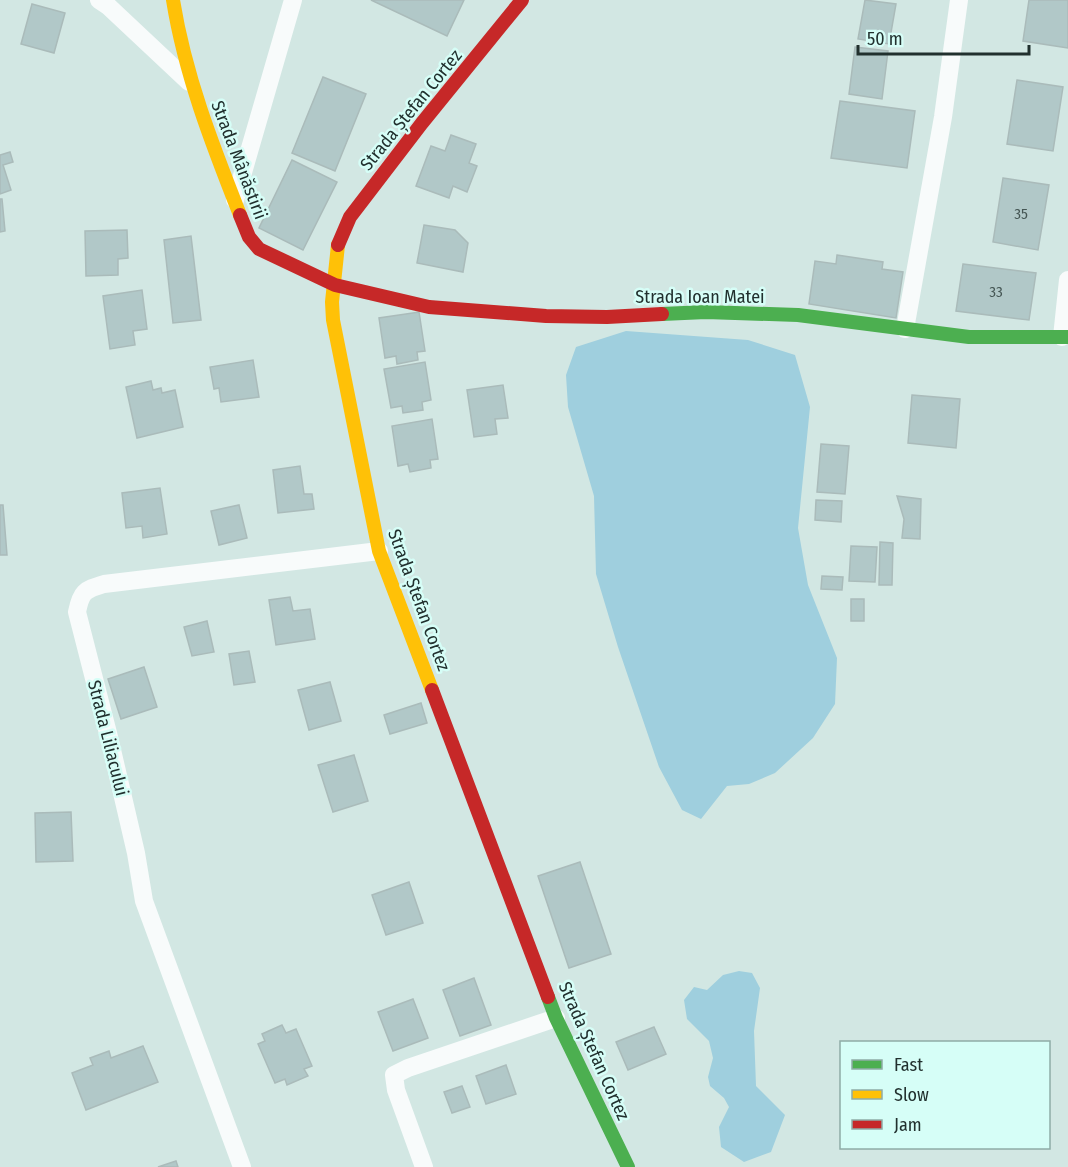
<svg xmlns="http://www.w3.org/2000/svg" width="1068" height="1167" font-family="'Fira Sans Condensed',sans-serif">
  <rect width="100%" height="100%" fill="#d2e7e3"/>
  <g fill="#9fcfde">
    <path d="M 626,331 L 748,340 L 795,355 L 810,407 L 798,528 L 808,585 L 837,658 L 835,704 L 813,738 L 775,773 L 749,784 L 727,786 L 701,819 L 682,810 L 659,767 L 618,647 L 596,574 L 594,496 L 568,407 L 566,375 L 576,347 Z"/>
    <path d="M 739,971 L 752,973 L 760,988 L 754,1031 L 756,1086 L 785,1115 L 771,1152 L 744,1162 L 721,1147 L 719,1127 L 729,1107 L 724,1098 L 710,1086 L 708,1077 L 713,1058 L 709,1041 L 687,1019 L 684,1000 L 694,987 L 707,990 L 723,975 Z"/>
  </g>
  <g fill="#b1c8c8" stroke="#aabbba" stroke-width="1.5">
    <path d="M 371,0 L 464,0 L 447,36 Z"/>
    <path d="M 865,0 L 896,4 L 889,44 L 858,39 Z"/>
    <path d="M 1029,0 L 1068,0 L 1068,48 L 1023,41 Z"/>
    <path d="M 32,4 L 65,13 L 54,53 L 21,44 Z"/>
    <path d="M 855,47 L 888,51 L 882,99 L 849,94 Z"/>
    <path d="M 323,77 L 366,94 L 335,171 L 292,153 Z"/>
    <path d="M 1017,80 L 1063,87 L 1053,151 L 1007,144 Z"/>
    <path d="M 840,101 L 915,111 L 907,168 L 831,158 Z"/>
    <path d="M 451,135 L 476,144 L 469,163 L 477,166 L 467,192 L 453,186 L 449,198 L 416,186 L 431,146 L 445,151 Z"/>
    <path d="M 10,152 L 13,162 L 3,165 L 11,190 L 0,194 L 0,155 Z"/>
    <path d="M 292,160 L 337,182 L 303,250 L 259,228 Z"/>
    <path d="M 1003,178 L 1049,185 L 1038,250 L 993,242 Z"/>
    <path d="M 0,199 L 2,199 L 5,231 L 0,232 Z"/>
    <path d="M 424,225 L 455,230 L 468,243 L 463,272 L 417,263 Z"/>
    <path d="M 127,230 L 128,258 L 118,259 L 118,275 L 86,276 L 85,231 Z"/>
    <path d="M 191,236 L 201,320 L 173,323 L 164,240 Z"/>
    <path d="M 837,255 L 883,262 L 882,269 L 903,272 L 896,318 L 809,304 L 815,261 L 836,264 Z"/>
    <path d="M 963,264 L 1036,273 L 1029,320 L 956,311 Z"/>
    <path d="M 142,290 L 147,329 L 133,331 L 135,345 L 110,349 L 103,296 Z"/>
    <path d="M 419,312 L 425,351 L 417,352 L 418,360 L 397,364 L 396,356 L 385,358 L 379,318 Z"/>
    <path d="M 253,360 L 259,397 L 221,402 L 219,388 L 214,389 L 210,367 Z"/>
    <path d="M 425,362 L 431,400 L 422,402 L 423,410 L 403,413 L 402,406 L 391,408 L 384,369 Z"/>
    <path d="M 151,381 L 153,390 L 161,388 L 162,393 L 175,390 L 183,427 L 137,438 L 126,387 Z"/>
    <path d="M 503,385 L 508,418 L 495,419 L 497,434 L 474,437 L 467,390 Z"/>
    <path d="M 912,395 L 960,399 L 956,448 L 908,443 Z"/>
    <path d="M 432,419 L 438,459 L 430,460 L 431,468 L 410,472 L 408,464 L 398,466 L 392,426 Z"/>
    <path d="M 821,444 L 849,446 L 845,494 L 817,492 Z"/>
    <path d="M 300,466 L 304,494 L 312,494 L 314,509 L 278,513 L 273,470 Z"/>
    <path d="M 160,488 L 167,534 L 143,538 L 142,526 L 126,528 L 122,493 Z"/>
    <path d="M 897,496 L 921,499 L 920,539 L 902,538 L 904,519 Z"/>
    <path d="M 816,500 L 842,501 L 841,522 L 815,520 Z"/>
    <path d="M 0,505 L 3,505 L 7,555 L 0,555 Z"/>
    <path d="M 239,505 L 247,538 L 219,545 L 211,511 Z"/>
    <path d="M 880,542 L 893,543 L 892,585 L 879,585 Z"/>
    <path d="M 851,546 L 877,547 L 875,582 L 849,581 Z"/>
    <path d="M 822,576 L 843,577 L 842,590 L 821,589 Z"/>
    <path d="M 290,597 L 293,611 L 310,609 L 315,639 L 276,645 L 269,600 Z"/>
    <rect x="851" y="599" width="13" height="22"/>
    <path d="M 207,621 L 214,652 L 192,656 L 184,627 Z"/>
    <path d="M 249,651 L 255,682 L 234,685 L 229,654 Z"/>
    <path d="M 144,667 L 157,707 L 121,719 L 108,679 Z"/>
    <path d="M 330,682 L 341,721 L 309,730 L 298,690 Z"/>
    <path d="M 421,703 L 427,723 L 390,734 L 384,715 Z"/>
    <path d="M 354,755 L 368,801 L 333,812 L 318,765 Z"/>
    <path d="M 71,812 L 73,861 L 36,862 L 35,813 Z"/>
    <path d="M 580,862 L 611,954 L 569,968 L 538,876 Z"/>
    <path d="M 409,882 L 423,923 L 386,935 L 372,895 Z"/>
    <path d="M 474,978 L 491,1025 L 460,1036 L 443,990 Z"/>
    <path d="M 413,999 L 428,1038 L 393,1051 L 378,1012 Z"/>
    <path d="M 282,1025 L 286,1033 L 296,1029 L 312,1066 L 304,1069 L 308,1076 L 287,1085 L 285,1079 L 275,1083 L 258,1044 L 265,1041 L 262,1034 Z"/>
    <path d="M 654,1027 L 666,1054 L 628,1070 L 616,1042 Z"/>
    <path d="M 143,1046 L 158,1082 L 86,1110 L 72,1073 L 93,1065 L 90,1058 L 109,1051 L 111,1058 Z"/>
    <path d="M 506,1065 L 516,1094 L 486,1104 L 476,1076 Z"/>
    <path d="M 462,1086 L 470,1107 L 452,1113 L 444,1092 Z"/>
    <path d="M 176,1161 L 178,1167 L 158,1167 Z"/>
  </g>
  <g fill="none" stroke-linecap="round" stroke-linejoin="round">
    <g stroke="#f8fbfb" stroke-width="18">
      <path d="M 99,0 L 108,6 L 189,82"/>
      <path d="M 235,200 L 293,0"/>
      <path d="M 905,329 L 943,117 L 959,0"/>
      <path d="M 1062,337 L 1068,280"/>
      <path d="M 242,1167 L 144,901 L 136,853 L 109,737 L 77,612 C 81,592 84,590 104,584 L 379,551"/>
      <path d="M 424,1167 L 396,1090 L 394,1075 L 408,1068 L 556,1018"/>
    </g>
    <g stroke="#4caf50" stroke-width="14">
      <path d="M 662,314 L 706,312 L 798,315 L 969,337 L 1068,337"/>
      <path d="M 548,997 L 556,1018 L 628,1167"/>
    </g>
    <g stroke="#ffc107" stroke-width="14">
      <path d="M 173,0 C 185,75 212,144 240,215"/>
      <path d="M 338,245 L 332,302 L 333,320 L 379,551 L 432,690"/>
    </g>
    <g stroke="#c62828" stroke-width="14">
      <path d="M 240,215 L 249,237 L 259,249 L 335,285 L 429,307 L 546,316 L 607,317 L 662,314"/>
      <path d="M 338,245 L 350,217 L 422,123 L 522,0"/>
      <path d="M 432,690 L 548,997"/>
    </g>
  </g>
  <g text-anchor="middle" stroke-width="5" stroke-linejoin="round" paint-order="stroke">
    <g font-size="15" fill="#455654">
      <text x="1021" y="219">35</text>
      <text x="996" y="297">33</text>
    </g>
    <g font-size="18" fill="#21302e" stroke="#d6fef7">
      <text transform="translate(411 110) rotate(-51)" y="6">Strada Ștefan Cortez</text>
      <text transform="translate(239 160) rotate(69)" y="6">Strada Mânăstirii</text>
      <text x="700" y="303">Strada Ioan Matei</text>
      <text transform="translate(419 600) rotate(70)" y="6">Strada Ștefan Cortez</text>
      <text transform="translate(108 738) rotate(76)" y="6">Strada Liliacului</text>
      <text transform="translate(594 1051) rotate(66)" y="6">Strada Ștefan Cortez</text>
    </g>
  </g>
  <rect x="840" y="1041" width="210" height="108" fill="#d6fef7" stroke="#8eaca7" stroke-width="1.5"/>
  <rect x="852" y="1060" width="30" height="9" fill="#4caf50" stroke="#8eaca7" stroke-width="1.5"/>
  <text x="894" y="1071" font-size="18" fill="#21302e">Fast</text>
  <rect x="852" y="1090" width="30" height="9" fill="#ffc107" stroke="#8eaca7" stroke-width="1.5"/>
  <text x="894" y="1101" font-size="18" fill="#21302e">Slow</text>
  <rect x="852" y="1120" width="30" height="9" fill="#c62828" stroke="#8eaca7" stroke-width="1.5"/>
  <text x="894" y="1131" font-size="18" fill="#21302e">Jam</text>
  <path d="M858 45v9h171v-9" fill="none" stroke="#21302e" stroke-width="3"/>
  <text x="867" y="45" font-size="18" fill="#21302e" stroke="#d6fef7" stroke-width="4.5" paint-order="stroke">50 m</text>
</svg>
